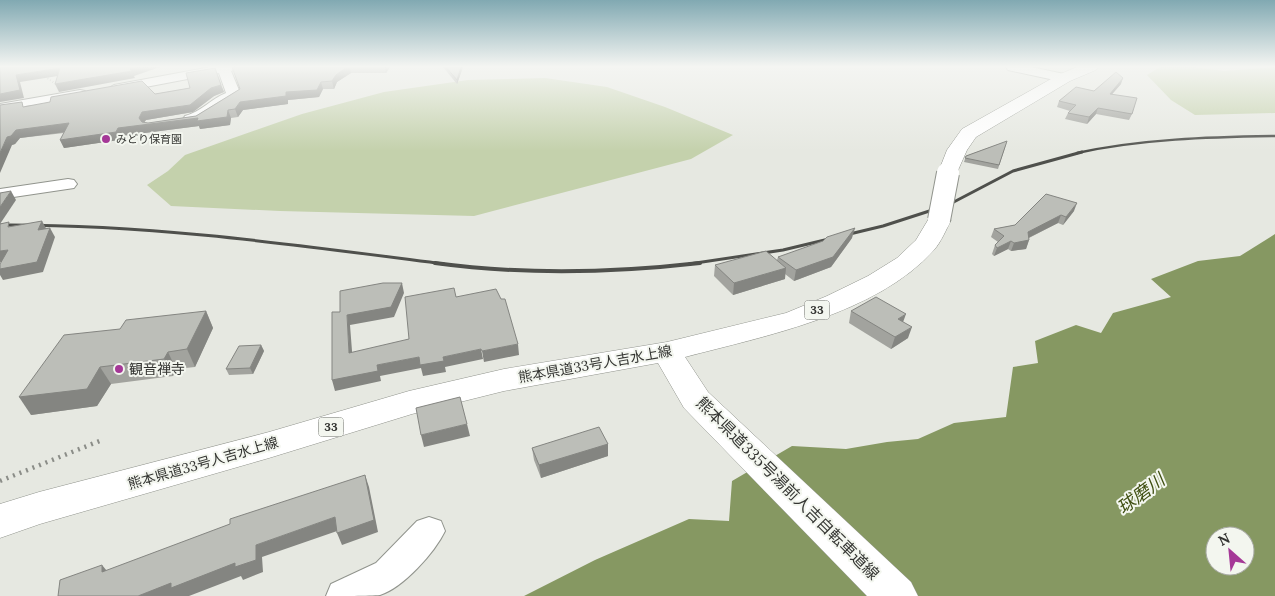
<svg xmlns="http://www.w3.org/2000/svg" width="1275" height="596" font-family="Lora,'Noto Sans JP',serif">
  <rect width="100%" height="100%" fill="#e6e8e1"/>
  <g fill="#c4d1ac">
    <path d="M 1160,67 L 1194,67 L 1224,71 L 1275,67 L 1275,113 L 1195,115 L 1171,100 L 1147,75 Z"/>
    <path d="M 545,78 L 607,87 L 665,107 L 733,135 L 691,159 L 474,216 L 280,211 L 171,206 L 147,185 L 168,171 L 185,155 L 302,114 L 384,92 L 468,80 Z"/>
  </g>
  <path fill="#869862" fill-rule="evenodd" d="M 1275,234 L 1275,596 L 524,596 L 595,560 L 689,519 L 729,521 L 732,481 L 792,446 L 846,449 L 887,442 L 918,439 L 954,423 L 1006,417 L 1013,367 L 1038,363 L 1035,341 L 1076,325 L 1101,333 L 1113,313 L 1171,297 L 1151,279 L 1198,261 L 1240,256 ZM 1215,536 L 1245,536 L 1245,566 L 1215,566 Z"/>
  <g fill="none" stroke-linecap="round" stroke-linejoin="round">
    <defs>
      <g id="minor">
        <path d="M 211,67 L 239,67 L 231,71 L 241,95 C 236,100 229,100 223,104 C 210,113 202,126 185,122 L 183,119 L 185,116 C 201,112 211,99 226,93 L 219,73 L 114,93 L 107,89 L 114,85 Z"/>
        <path d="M 1006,67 L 1031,67 L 1069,75 L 1070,78 L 1064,82 L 1008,70 Z"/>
        <path d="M 80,90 L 85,91 L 87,94 L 85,97 L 0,112 L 0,104 Z"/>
        <path d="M 68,179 L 74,180 L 77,184 L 74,188 L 0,199 L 0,189 Z"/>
        <path d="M 429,517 L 441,521 L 445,531 C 435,552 403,588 380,595 C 370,596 339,596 326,596 L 331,584 L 376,563 L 417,521 Z"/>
      </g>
      <g id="major">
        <path d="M 1077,67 L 1098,67 L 1096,70 L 1070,81 L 976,137 L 967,150 L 955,177 L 948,179 L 941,177 L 938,173 L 947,150 L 962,129 L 1058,75 Z"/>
        <path d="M 939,213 L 947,215 L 951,220 C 946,230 941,242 934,250 C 877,314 765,336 685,357 L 708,392 L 911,582 L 918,596 L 867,596 L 684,408 L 658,363 L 504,391 L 412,414 L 269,458 L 40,524 L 0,538 L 0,504 L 39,492 L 269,432 L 409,391 L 504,369 L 667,342 L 786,313 L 827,296 L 868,276 L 897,258 L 916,240 L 931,215 Z"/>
      </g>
    </defs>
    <use href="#minor" stroke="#91948d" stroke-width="2"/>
    <use href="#major" stroke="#91948d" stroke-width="1"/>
    <path stroke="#8b8d88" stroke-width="2" stroke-dasharray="0.5 2.5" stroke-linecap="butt" d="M 45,67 L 47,78 L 56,84"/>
    <path stroke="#8b8d88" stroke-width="4.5" stroke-dasharray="2 5" stroke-linecap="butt" d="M 0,481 L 102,440"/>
    <use href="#minor" fill="#fff" fill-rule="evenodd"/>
    <use href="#major" fill="#fff" fill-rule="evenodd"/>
    <path stroke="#4f504c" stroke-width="2.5" d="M 1077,153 C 1141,139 1209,137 1275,136"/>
    <g stroke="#4f504c" stroke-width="3">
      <path d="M 0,225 C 149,224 297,245 444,264"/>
      <path d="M 689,264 L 783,250 L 883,226 L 948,205 L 1013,171 L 1082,152"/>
    </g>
    <path stroke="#4f504c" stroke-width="4" d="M 435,263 C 523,275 612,273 700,263"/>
    <defs>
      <path id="major-bridge" d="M 939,220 L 948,173"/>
    </defs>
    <use href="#major-bridge" stroke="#91948d" stroke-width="24" stroke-linecap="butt"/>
    <use href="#major-bridge" stroke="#fff" stroke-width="22"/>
  </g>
  <g fill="#a2a39e">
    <path d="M 232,67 L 390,67 L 386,73 L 351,73 L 337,82 L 334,89 L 323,89 L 319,97 L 288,100 L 288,104 L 243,110 L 238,117 L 231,118 L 230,125 L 200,129 L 199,126 L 121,136 L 119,140 L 64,148 L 60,140 L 64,133 L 20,138 L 15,144 L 12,145 L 25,106 L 155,94 L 190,88 L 215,68 L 224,92 L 214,96 L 193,112 L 146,120 L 144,122 L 148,123 L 196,116 L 240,89 Z"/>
    <path d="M 443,67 L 463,67 L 457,84 Z"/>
    <path d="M 1121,84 L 1112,94 L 1132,114 L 1129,120 L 1096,114 L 1087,124 L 1065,119 L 1068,113 L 1070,111 L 1057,107 L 1059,101 L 1094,91 Z"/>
    <path d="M 1007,141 L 998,169 L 964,162 L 966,156 Z"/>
    <path d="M 1074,211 L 1063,225 L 1058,223 L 1029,238 L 1029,240 L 1026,249 L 1011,251 L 1008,249 L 994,256 L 992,254 L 995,245 L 998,242 L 991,237 L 994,229 L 1015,225 Z"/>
    <path d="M 852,238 L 831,267 L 794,281 L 785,274 L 785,279 L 733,295 L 714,276 L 715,265 L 777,260 L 778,257 Z"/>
    <path d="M 206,311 L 213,328 L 195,367 L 176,369 L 173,376 L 111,384 L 97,406 L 31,415 L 120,329 Z"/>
    <path d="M 851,311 L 903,322 L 908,338 L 891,349 L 849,323 Z"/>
    <path d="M 261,345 L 264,351 L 253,374 L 229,375 L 226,369 Z"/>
    <path d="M 608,444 L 608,456 L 541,478 L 534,460 L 532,448 Z"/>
  </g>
  <g fill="#848581">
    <path d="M 136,67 L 160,67 L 134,76 L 135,78 L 59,92 L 55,84 L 130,69 Z"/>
    <path d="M 347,67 L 349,67 L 351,73 L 337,82 L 334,89 L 332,81 L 336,75 Z"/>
    <path d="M 385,67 L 390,67 L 386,73 Z"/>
    <path d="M 461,67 L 463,67 L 457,84 L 457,80 Z"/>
    <path d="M 60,68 L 64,75 L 20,82 L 24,98 L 0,102 L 0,94 L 16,75 Z"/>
    <path d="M 1123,78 L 1121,84 L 1107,100 L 1110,94 Z"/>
    <path d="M 321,82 L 323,89 L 319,97 L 288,100 L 288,104 L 243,110 L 238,117 L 235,109 L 240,102 L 286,92 Z"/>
    <path d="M 221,85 L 224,92 L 214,96 L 193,112 L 146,120 L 143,124 L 198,118 L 228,110 L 231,118 L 230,125 L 200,129 L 199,126 L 121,136 L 119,140 L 64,148 L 60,140 L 118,128 L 139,118 L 142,112 Z"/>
    <path d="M 1098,108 L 1096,114 L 1087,124 L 1089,117 Z"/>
    <path d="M 69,123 L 73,131 L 20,138 L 15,144 L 12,145 L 0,173 L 0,153 L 7,137 L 16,130 Z"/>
    <path d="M 11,191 L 16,200 L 0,224 L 0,207 Z"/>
    <path d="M 1077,203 L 1074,211 L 1063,225 L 1066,217 Z"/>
    <path d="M 1061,215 L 1058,223 L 1024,240 L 1028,232 Z"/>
    <path d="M 42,221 L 47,230 L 38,230 Z"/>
    <path d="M 50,228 L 55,237 L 43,272 L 3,280 L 0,275 L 0,269 Z"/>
    <path d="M 855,228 L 852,238 L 831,267 L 794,281 L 796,270 Z"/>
    <path d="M 1029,240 L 1026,249 L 1011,251 L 1014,243 Z"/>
    <path d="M 1011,241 L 1008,249 L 994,256 L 997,248 Z"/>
    <path d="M 8,250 L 14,260 L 0,262 L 0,251 Z"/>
    <path d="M 786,268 L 785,279 L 733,295 L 734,283 Z"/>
    <path d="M 402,283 L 404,293 L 394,317 L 350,325 L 353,364 L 349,353 L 347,315 Z"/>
    <path d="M 206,311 L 213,328 L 195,367 L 187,349 Z"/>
    <path d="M 906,314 L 902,325 L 898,319 Z"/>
    <path d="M 912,327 L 908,338 L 891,349 L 895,337 Z"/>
    <path d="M 518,344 L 519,355 L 484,362 L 482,351 Z"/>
    <path d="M 261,345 L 264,351 L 253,374 L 250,368 Z"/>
    <path d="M 481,349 L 483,359 L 445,367 L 446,372 L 423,376 L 421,368 L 380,376 L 381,381 L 335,391 L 332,380 L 377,365 L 419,357 L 443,357 Z"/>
    <path d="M 168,352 L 176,369 L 173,376 L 164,359 Z"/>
    <path d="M 100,367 L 111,384 L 97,406 L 31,415 L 19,397 Z"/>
    <path d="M 467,424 L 470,436 L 424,447 L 421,435 Z"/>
    <path d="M 608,444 L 608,456 L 541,478 L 539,465 Z"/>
    <path d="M 365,475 L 369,487 L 378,532 L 342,545 L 337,533 Z"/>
    <path d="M 335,517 L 340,530 L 262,557 L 263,572 L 243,580 L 241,576 L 189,596 L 138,596 L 256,545 Z"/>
    <path d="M 102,565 L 112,577 L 102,572 Z"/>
  </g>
  <g fill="#bcbeb8" stroke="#848581">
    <path d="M 0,67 L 136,67 L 130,69 L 132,71 L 55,84 L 60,68 L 16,75 L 20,90 L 0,94 Z"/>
    <path d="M 232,67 L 347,67 L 336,75 L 332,81 L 321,82 L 317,90 L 286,92 L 286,96 L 240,102 L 235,109 L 228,110 L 227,117 L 197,121 L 198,118 L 118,128 L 116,132 L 60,140 L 69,123 L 16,130 L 11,136 L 7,137 L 0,153 L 0,105 L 22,102 L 23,107 L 50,102 L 51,97 L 142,81 L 155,94 L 190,88 L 186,73 L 215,68 L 221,85 L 211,88 L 190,105 L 142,112 L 139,118 L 142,122 L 148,123 L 196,116 L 240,89 Z"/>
    <path d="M 446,67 L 461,67 L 457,80 Z"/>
    <path d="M 1116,72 L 1123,78 L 1110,94 L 1137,98 L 1132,114 L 1098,108 L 1089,117 L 1068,113 L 1076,105 L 1059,101 L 1076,87 L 1094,91 Z"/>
    <path d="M 1007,141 L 999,165 L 965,158 L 966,156 Z"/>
    <path d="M 11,191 L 0,207 L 0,193 Z"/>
    <path d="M 1046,194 L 1077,203 L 1066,217 L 1061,215 L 1028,232 L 1029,240 L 1014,243 L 1011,241 L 997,248 L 995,245 L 1004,236 L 994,229 L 1015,225 Z"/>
    <path d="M 42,221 L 38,230 L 50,228 L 37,262 L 0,269 L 0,264 L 8,250 L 0,251 L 0,224 L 9,222 L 8,227 Z"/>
    <path d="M 855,228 L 833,257 L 796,270 L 778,257 L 823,241 L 827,237 Z"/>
    <path d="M 766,251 L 786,268 L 734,283 L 715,265 Z"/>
    <path d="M 383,283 L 402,283 L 391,307 L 347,315 L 349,353 L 409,339 L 405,297 L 454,288 L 456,297 L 496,289 L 501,299 L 505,299 L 518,344 L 482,351 L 481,349 L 443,357 L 444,361 L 420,365 L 419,357 L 377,365 L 378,371 L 332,380 L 332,312 L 340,312 L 340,291 Z"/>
    <path d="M 876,297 L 906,314 L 898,319 L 912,327 L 895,337 L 851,311 Z"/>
    <path d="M 206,311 L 187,349 L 168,352 L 164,359 L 100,367 L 87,389 L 19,397 L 64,335 L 120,329 L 126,320 Z"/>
    <path d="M 261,345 L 250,368 L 226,369 L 239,346 Z"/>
    <path d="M 460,397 L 467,424 L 421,435 L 416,408 Z"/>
    <path d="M 599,427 L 608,444 L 539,465 L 532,448 Z"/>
    <path d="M 365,475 L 374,520 L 337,533 L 335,517 L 256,545 L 256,560 L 235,567 L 235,563 L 171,588 L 171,583 L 138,596 L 58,596 L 60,580 L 102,565 L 102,572 L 230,524 L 230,519 Z"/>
  </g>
  <linearGradient id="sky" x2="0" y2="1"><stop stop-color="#81a9b2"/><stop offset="0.44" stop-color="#f4f5f2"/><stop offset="1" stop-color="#f4f5f2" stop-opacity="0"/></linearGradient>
  <rect width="1275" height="151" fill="url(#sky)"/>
  <g fill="#a53897" stroke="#f3f6ef" stroke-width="2">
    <circle cx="106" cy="139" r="5"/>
    <circle cx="119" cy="369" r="5"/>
  </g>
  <g text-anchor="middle" stroke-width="4" stroke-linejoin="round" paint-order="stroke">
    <g font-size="11" fill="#343532" stroke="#f3f6ef" text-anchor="start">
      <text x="116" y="143">みどり保育園</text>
    </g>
    <g fill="#f3f6ef" stroke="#6d6f6b" stroke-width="1">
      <rect x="804.5" y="300.5" width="25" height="19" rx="4"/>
      <rect x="318.5" y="417.5" width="25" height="19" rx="4"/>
    </g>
    <g font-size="12" font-weight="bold" fill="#343532">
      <text x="817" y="314">33</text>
      <text x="331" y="431">33</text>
    </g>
    <g font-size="14" fill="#343532" stroke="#f3f6ef">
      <text transform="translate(595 364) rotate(-10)" y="5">熊本県道33号人吉水上線</text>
      <text transform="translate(203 463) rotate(-16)" y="5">熊本県道33号人吉水上線</text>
    </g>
    <g font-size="14" fill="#343532" stroke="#f3f6ef" text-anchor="start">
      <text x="129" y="374">観音禅寺</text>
    </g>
    <g font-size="16" fill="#343532" stroke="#f3f6ef">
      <text transform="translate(788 488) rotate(45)" y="6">熊本県道335号湯前人吉自転車道線</text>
    </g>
    <g font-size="18" font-style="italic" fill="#3f4f12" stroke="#f3f6ef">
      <text transform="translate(1141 494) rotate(-37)" y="6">球磨川</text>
    </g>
  </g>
  <g transform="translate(1230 551) rotate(333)"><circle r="24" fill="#f3f6ef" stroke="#a7a9a3"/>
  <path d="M0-4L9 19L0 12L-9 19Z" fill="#a53897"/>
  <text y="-8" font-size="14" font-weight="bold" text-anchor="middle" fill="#343532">N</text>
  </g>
</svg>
